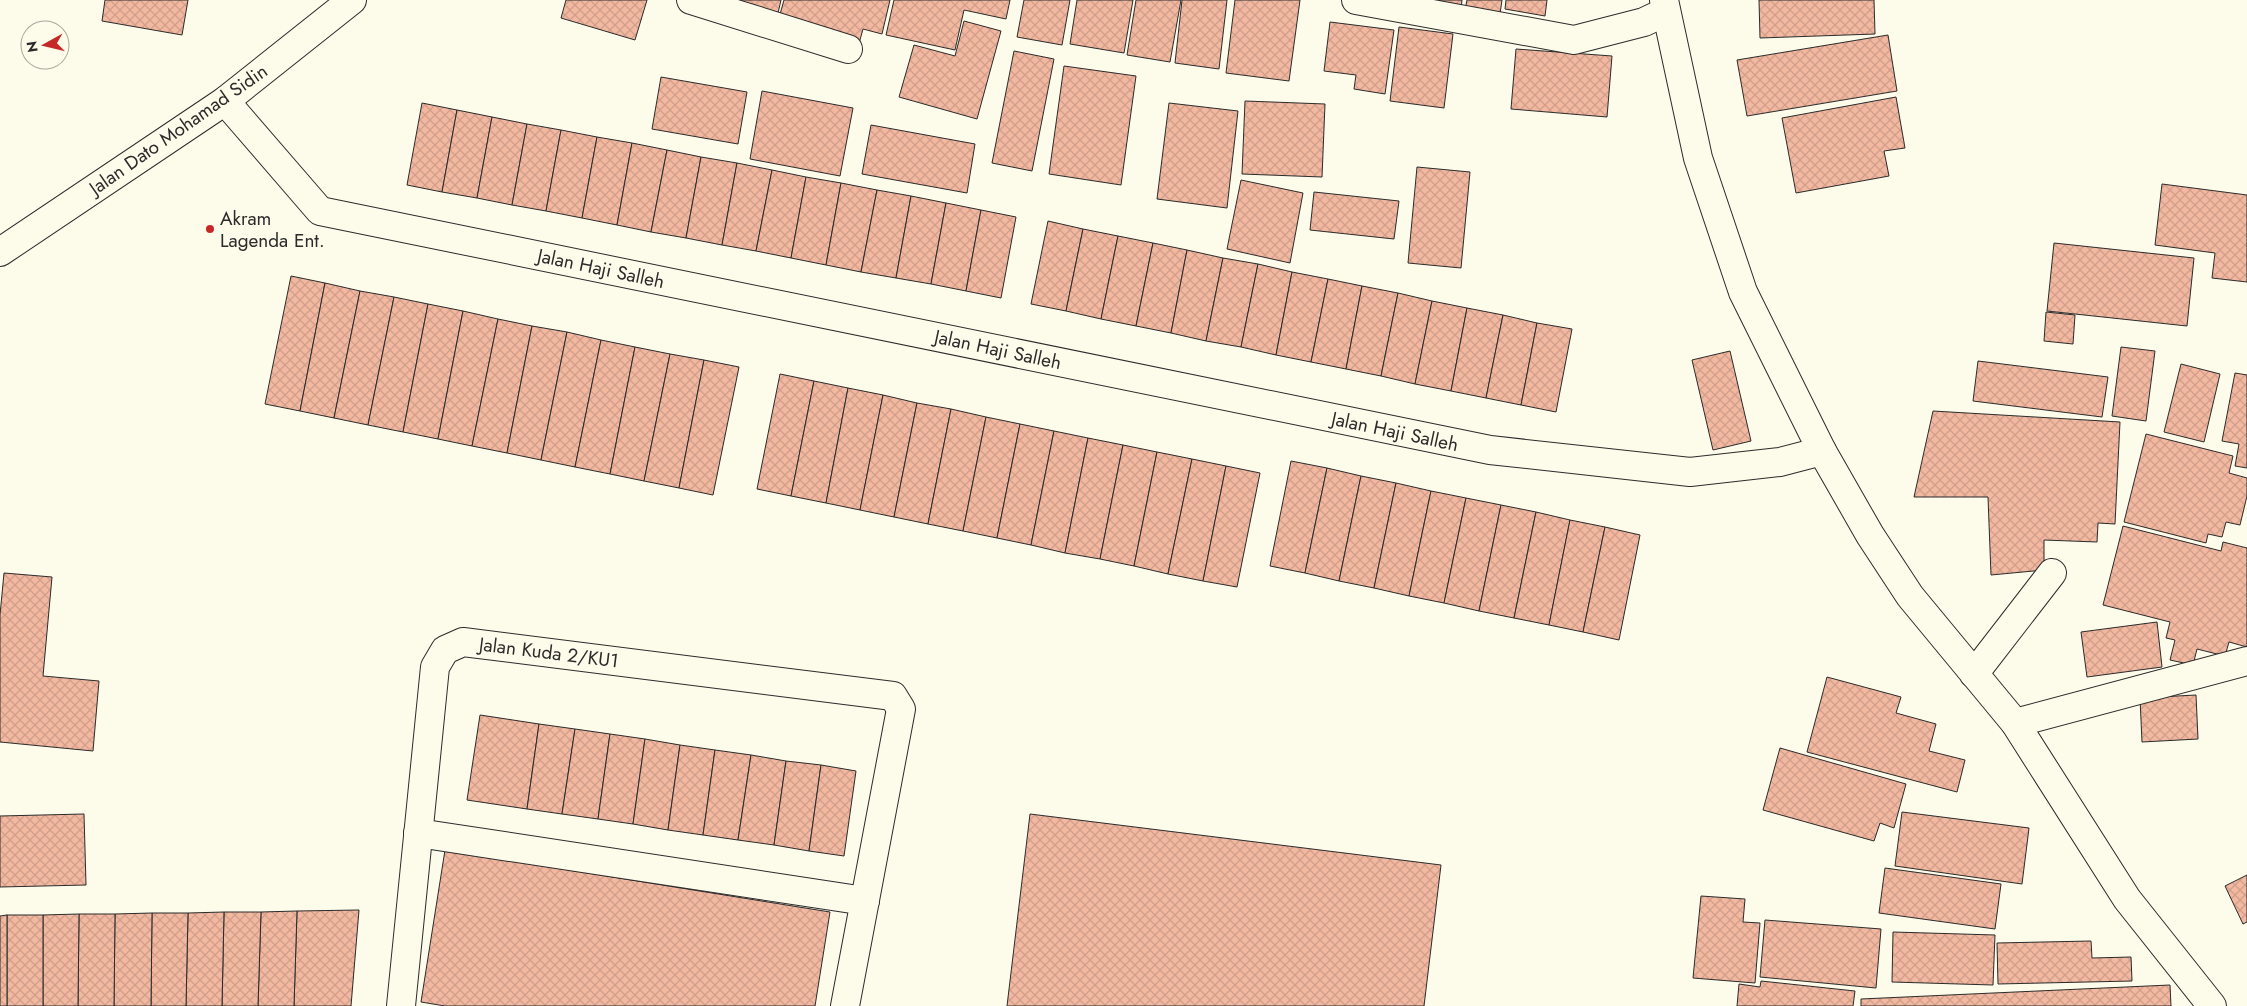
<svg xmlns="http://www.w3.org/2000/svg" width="2247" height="1006" font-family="Jost,sans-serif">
  <defs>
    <pattern id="building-cross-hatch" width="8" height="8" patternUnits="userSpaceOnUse" patternTransform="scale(1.25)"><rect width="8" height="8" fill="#f2b8a0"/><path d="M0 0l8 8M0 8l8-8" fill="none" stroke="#d09e8a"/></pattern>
  </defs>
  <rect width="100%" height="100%" fill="#fdfbea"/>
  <g fill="url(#building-cross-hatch)" stroke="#2b2b2b">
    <path d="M 105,0 L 188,0 L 182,35 L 102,21 Z"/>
    <path d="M 566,0 L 647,0 L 635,40 L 561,18 Z"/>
    <path d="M 739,0 L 781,0 L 776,22 L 735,13 Z"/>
    <path d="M 784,0 L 890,0 L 882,34 L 863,29 L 858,47 L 777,25 Z"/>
    <path d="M 894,0 L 1010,0 L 1006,19 L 964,10 L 955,50 L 886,35 Z"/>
    <path d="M 1024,0 L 1070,0 L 1062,45 L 1017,37 Z"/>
    <path d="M 1077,0 L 1133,0 L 1124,53 L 1070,44 Z"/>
    <path d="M 1136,0 L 1181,0 L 1170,62 L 1127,55 Z"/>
    <path d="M 1182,0 L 1227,0 L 1219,69 L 1175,63 Z"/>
    <path d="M 1235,0 L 1300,0 L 1289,81 L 1226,73 Z"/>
    <path d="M 1407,0 L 1462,0 L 1461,9 Z"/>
    <path d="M 1467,0 L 1502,0 L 1499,21 L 1464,15 Z"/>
    <path d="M 1506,0 L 1547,0 L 1545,16 L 1505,9 Z"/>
    <path d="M 1759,0 L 1874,0 L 1875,34 L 1760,38 Z"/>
    <path d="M 964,21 L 1001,31 L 977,119 L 899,97 L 914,45 L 955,56 Z"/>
    <path d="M 1330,22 L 1394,30 L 1385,94 L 1354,89 L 1356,75 L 1324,71 Z"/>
    <path d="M 1399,27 L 1453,34 L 1444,108 L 1390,101 Z"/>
    <path d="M 1888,35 L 1897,91 L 1747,116 L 1737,60 Z"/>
    <path d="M 1516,49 L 1612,56 L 1607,117 L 1511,109 Z"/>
    <path d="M 1014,51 L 1054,59 L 1032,171 L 992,163 Z"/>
    <path d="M 1064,66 L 1136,76 L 1121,185 L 1049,174 Z"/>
    <path d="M 661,77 L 747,92 L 738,144 L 652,129 Z"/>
    <path d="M 762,91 L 853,108 L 840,176 L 750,159 Z"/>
    <path d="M 1896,97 L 1905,148 L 1884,151 L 1889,176 L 1796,193 L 1782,118 Z"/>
    <path d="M 1245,101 L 1325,104 L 1322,177 L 1242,174 Z"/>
    <path d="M 422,103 L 457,110 L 442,192 L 407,185 Z"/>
    <path d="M 1169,103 L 1238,111 L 1227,208 L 1157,199 Z"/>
    <path d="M 457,110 L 492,117 L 477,198 L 442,192 Z"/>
    <path d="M 492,117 L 527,124 L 512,205 L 477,198 Z"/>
    <path d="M 527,124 L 561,130 L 546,211 L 512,205 Z"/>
    <path d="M 871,125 L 975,144 L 967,193 L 862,174 Z"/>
    <path d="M 561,130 L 597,137 L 582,218 L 546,211 Z"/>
    <path d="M 597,137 L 632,143 L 617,225 L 582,218 Z"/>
    <path d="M 632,143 L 667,150 L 651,232 L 617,225 Z"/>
    <path d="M 667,150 L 701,157 L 686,238 L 651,232 Z"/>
    <path d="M 701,157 L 737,163 L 722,245 L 686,238 Z"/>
    <path d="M 737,163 L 772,170 L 756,251 L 722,245 Z"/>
    <path d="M 1417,167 L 1470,172 L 1461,268 L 1408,263 Z"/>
    <path d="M 772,170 L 806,177 L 791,258 L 756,251 Z"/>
    <path d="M 806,177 L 841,183 L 826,265 L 791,258 Z"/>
    <path d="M 1241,180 L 1303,193 L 1290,263 L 1227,249 Z"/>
    <path d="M 841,183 L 877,190 L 861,272 L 826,265 Z"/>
    <path d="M 2162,184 L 2247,195 L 2247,282 L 2212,278 L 2215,253 L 2155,245 Z"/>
    <path d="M 877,190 L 911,196 L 896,278 L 861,272 Z"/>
    <path d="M 1314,192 L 1399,201 L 1394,239 L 1310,230 Z"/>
    <path d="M 911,196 L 946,203 L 931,284 L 896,278 Z"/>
    <path d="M 946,203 L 981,210 L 966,291 L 931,284 Z"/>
    <path d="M 981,210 L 1016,217 L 1001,298 L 966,291 Z"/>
    <path d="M 1048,221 L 1083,229 L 1066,311 L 1031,304 Z"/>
    <path d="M 1083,229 L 1118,236 L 1101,319 L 1066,311 Z"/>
    <path d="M 1118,236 L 1153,243 L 1136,326 L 1101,319 Z"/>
    <path d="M 1153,243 L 1187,250 L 1171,333 L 1136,326 Z"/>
    <path d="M 2054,243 L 2194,258 L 2187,326 L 2047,311 Z"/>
    <path d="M 1187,250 L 1223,258 L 1206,341 L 1171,333 Z"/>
    <path d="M 1223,258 L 1258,264 L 1241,347 L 1206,341 Z"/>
    <path d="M 1258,264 L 1292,272 L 1276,355 L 1241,347 Z"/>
    <path d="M 1292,272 L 1328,279 L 1311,362 L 1276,355 Z"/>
    <path d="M 291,276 L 325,283 L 300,411 L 265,404 Z"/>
    <path d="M 1328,279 L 1362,286 L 1346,369 L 1311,362 Z"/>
    <path d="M 325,283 L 360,291 L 334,418 L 300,411 Z"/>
    <path d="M 1362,286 L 1398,293 L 1381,376 L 1346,369 Z"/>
    <path d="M 360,291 L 394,297 L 368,425 L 334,418 Z"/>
    <path d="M 1398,293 L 1432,301 L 1415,384 L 1381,376 Z"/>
    <path d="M 394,297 L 428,304 L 403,432 L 368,425 Z"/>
    <path d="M 1432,301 L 1467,308 L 1451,391 L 1415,384 Z"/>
    <path d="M 428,304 L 463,311 L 438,439 L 403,432 Z"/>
    <path d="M 1467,308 L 1503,315 L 1486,398 L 1451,391 Z"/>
    <path d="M 463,311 L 498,319 L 472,446 L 438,439 Z"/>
    <path d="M 2046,312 L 2075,315 L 2073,344 L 2044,341 Z"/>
    <path d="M 1503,315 L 1537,323 L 1521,405 L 1486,398 Z"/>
    <path d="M 498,319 L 532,326 L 507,453 L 472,446 Z"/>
    <path d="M 1537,323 L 1572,329 L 1556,412 L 1521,405 Z"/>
    <path d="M 532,326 L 567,332 L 541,460 L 507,453 Z"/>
    <path d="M 567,332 L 601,340 L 575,467 L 541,460 Z"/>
    <path d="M 601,340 L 635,347 L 610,474 L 575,467 Z"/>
    <path d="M 635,347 L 670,354 L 644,481 L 610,474 Z"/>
    <path d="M 2121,347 L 2155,351 L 2146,421 L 2112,416 Z"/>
    <path d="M 1730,351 L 1751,441 L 1713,450 L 1692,360 Z"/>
    <path d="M 670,354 L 704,360 L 679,488 L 644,481 Z"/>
    <path d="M 704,360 L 739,367 L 713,495 L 679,488 Z"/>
    <path d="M 1978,361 L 2108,377 L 2102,417 L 1973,401 Z"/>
    <path d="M 2181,364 L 2220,374 L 2204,442 L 2164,432 Z"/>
    <path d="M 2235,373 L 2247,375 L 2247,468 L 2235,466 L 2239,444 L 2222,441 Z"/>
    <path d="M 780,374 L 814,381 L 791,496 L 757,489 Z"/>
    <path d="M 814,381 L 848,388 L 826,503 L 791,496 Z"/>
    <path d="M 848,388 L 883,395 L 860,510 L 826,503 Z"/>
    <path d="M 883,395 L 917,403 L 894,517 L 860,510 Z"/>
    <path d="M 917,403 L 951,409 L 928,524 L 894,517 Z"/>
    <path d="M 951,409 L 986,417 L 963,531 L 928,524 Z"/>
    <path d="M 1933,411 L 2120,422 L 2115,524 L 2098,523 L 2097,542 L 2044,540 L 2044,570 L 1991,575 L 1988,497 L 1914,497 Z"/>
    <path d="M 986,417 L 1020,424 L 997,538 L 963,531 Z"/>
    <path d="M 1020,424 L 1054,431 L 1031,545 L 997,538 Z"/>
    <path d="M 1054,431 L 1088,438 L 1065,553 L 1031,545 Z"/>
    <path d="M 2146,434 L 2233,456 L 2229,473 L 2247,478 L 2247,496 L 2240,525 L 2226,522 L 2222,537 L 2208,534 L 2206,543 L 2124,522 Z"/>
    <path d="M 1088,438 L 1123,445 L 1100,559 L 1065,553 Z"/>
    <path d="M 1123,445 L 1157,452 L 1134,566 L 1100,559 Z"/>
    <path d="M 1157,452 L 1192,459 L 1168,574 L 1134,566 Z"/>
    <path d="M 1192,459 L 1226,466 L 1203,581 L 1168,574 Z"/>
    <path d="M 1291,461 L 1327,468 L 1305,573 L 1270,566 Z"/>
    <path d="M 1226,466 L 1260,473 L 1237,587 L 1203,581 Z"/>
    <path d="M 1327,468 L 1361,476 L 1339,581 L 1305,573 Z"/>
    <path d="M 1361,476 L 1396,483 L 1374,588 L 1339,581 Z"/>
    <path d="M 1396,483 L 1431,491 L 1409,596 L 1374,588 Z"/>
    <path d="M 1431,491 L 1466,498 L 1444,603 L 1409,596 Z"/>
    <path d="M 1466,498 L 1501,505 L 1479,611 L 1444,603 Z"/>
    <path d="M 1501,505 L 1536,512 L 1514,618 L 1479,611 Z"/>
    <path d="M 1536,512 L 1570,520 L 1549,625 L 1514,618 Z"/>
    <path d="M 1570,520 L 1605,527 L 1583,632 L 1549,625 Z"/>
    <path d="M 2123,526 L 2221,551 L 2223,542 L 2247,548 L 2247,647 L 2229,642 L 2225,656 L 2197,649 L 2193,665 L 2170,660 L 2175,640 L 2166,638 L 2170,622 L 2103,605 Z"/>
    <path d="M 1605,527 L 1640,535 L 1619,640 L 1583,632 Z"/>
    <path d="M 4,573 L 52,577 L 43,676 L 99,681 L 93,751 L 0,742 L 0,615 Z"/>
    <path d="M 2157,622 L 2162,667 L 2087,677 L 2081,632 Z"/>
    <path d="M 1827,677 L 1901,697 L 1896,713 L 1936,724 L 1929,751 L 1965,760 L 1957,792 L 1807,752 Z"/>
    <path d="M 2196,695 L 2198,739 L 2142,742 L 2140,698 Z"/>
    <path d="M 480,715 L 539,724 L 527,809 L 467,800 Z"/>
    <path d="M 539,724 L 575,729 L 562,814 L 527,809 Z"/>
    <path d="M 575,729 L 610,734 L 598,819 L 562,814 Z"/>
    <path d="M 610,734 L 645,739 L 633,824 L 598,819 Z"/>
    <path d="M 645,739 L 680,745 L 668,830 L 633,824 Z"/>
    <path d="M 680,745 L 715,750 L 703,835 L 668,830 Z"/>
    <path d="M 1780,748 L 1906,784 L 1894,828 L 1880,823 L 1874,841 L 1763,810 Z"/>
    <path d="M 715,750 L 751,755 L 738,840 L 703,835 Z"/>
    <path d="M 751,755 L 786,761 L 774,845 L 738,840 Z"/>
    <path d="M 786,761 L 821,765 L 809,851 L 774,845 Z"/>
    <path d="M 821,765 L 856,771 L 844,856 L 809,851 Z"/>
    <path d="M 1902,812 L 2029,828 L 2022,884 L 1895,866 Z"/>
    <path d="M 84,814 L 86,885 L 0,887 L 0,816 Z"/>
    <path d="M 1030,814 L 1441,865 L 1424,1006 L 1007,1006 Z"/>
    <path d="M 445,850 L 830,912 L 815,1006 L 445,1006 L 421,1002 Z"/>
    <path d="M 1885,868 L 2001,884 L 1995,929 L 1879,913 Z"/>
    <path d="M 2247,875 L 2247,922 L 2243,924 L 2225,886 Z"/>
    <path d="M 1701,896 L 1745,899 L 1743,922 L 1760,923 L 1755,983 L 1693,978 Z"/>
    <path d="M 359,910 L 351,1006 L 294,1006 L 297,911 Z"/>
    <path d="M 297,911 L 294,1006 L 258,1006 L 261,912 Z"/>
    <path d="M 224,912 L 261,912 L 258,1006 L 222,1006 Z"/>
    <path d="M 224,912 L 222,1006 L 186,1006 L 188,913 Z"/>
    <path d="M 152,913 L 188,913 L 186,1006 L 151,1006 Z"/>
    <path d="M 152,913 L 151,1006 L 114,1006 L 115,914 Z"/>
    <path d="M 79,914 L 115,914 L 114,1006 L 78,1006 Z"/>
    <path d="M 79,914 L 78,1006 L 43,1006 L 43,915 Z"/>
    <rect x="7" y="915" width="36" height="91"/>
    <path d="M 7,915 L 7,1006 L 0,1006 L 0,916 Z"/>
    <path d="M 1765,920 L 1881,929 L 1876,988 L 1760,977 Z"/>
    <path d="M 1893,932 L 1995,935 L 1993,985 L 1892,982 Z"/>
    <path d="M 2091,941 L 2092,958 L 2131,957 L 2132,981 L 1998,984 L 1997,943 Z"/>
    <path d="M 1761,981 L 1855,991 L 1853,1006 L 1737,1006 L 1739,984 L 1760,987 Z"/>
    <path d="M 2170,985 L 2171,1006 L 1861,1006 L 1861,999 Z"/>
  </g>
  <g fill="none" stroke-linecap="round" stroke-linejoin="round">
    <defs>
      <g id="minor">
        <path d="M 691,0 L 848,49"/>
        <path d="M 1356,0 L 1574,40 L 1644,22 L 1665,12"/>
        <path d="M 225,101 L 320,211 L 1490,450 L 1690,472 L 1780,462 L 1822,451"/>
        <path d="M 1974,674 L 2052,573"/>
        <path d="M 2015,723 L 2247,661"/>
        <path d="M 418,833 L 865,901"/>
        <path d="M 401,1006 L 435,667 L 445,650 L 463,642 L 893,696 L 901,709 L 845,1006"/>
      </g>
      <path id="tertiary" d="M 1664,0 L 1698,158 L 1743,292 L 1822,451 L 1870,535 L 1910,596 L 2015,723 L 2127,899 L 2212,1006"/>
      <path id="secondary" d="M 0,252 L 225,101 L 352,0"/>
    </defs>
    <use href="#minor" stroke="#2b2b2b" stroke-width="30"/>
    <use href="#tertiary" stroke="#2b2b2b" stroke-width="30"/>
    <use href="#secondary" stroke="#2b2b2b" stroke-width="30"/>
    <use href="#minor" stroke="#fdfbea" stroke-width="28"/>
    <use href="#tertiary" stroke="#fdfbea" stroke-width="28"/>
    <use href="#secondary" stroke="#fdfbea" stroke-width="28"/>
  </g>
  <circle fill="#c62828" stroke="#fdfbea" stroke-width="2" cx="210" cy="229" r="5"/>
  <g text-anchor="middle" stroke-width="4" stroke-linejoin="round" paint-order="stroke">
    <g font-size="19" fill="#2b2b2b" stroke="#fdfbea">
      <text transform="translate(178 129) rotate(-35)" y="7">Jalan Dato Mohamad Sidin</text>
      <text transform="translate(601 268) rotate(12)" y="7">Jalan Haji Salleh</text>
      <text transform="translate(998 349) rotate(12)" y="7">Jalan Haji Salleh</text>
      <text transform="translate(1395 431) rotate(12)" y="7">Jalan Haji Salleh</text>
      <text transform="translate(549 652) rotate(7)" y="7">Jalan Kuda 2/KU1</text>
    </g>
    <g font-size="19" fill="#2b2b2b" stroke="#fdfbea" text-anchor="start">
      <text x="220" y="225">Akram<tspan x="220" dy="22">Lagenda Ent.</tspan></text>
    </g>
  </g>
  <g transform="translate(45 45) rotate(262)"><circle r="24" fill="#fdfbea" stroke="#a9a89e"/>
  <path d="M0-4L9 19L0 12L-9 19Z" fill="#c62828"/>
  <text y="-8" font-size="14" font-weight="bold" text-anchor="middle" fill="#2b2b2b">N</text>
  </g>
</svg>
